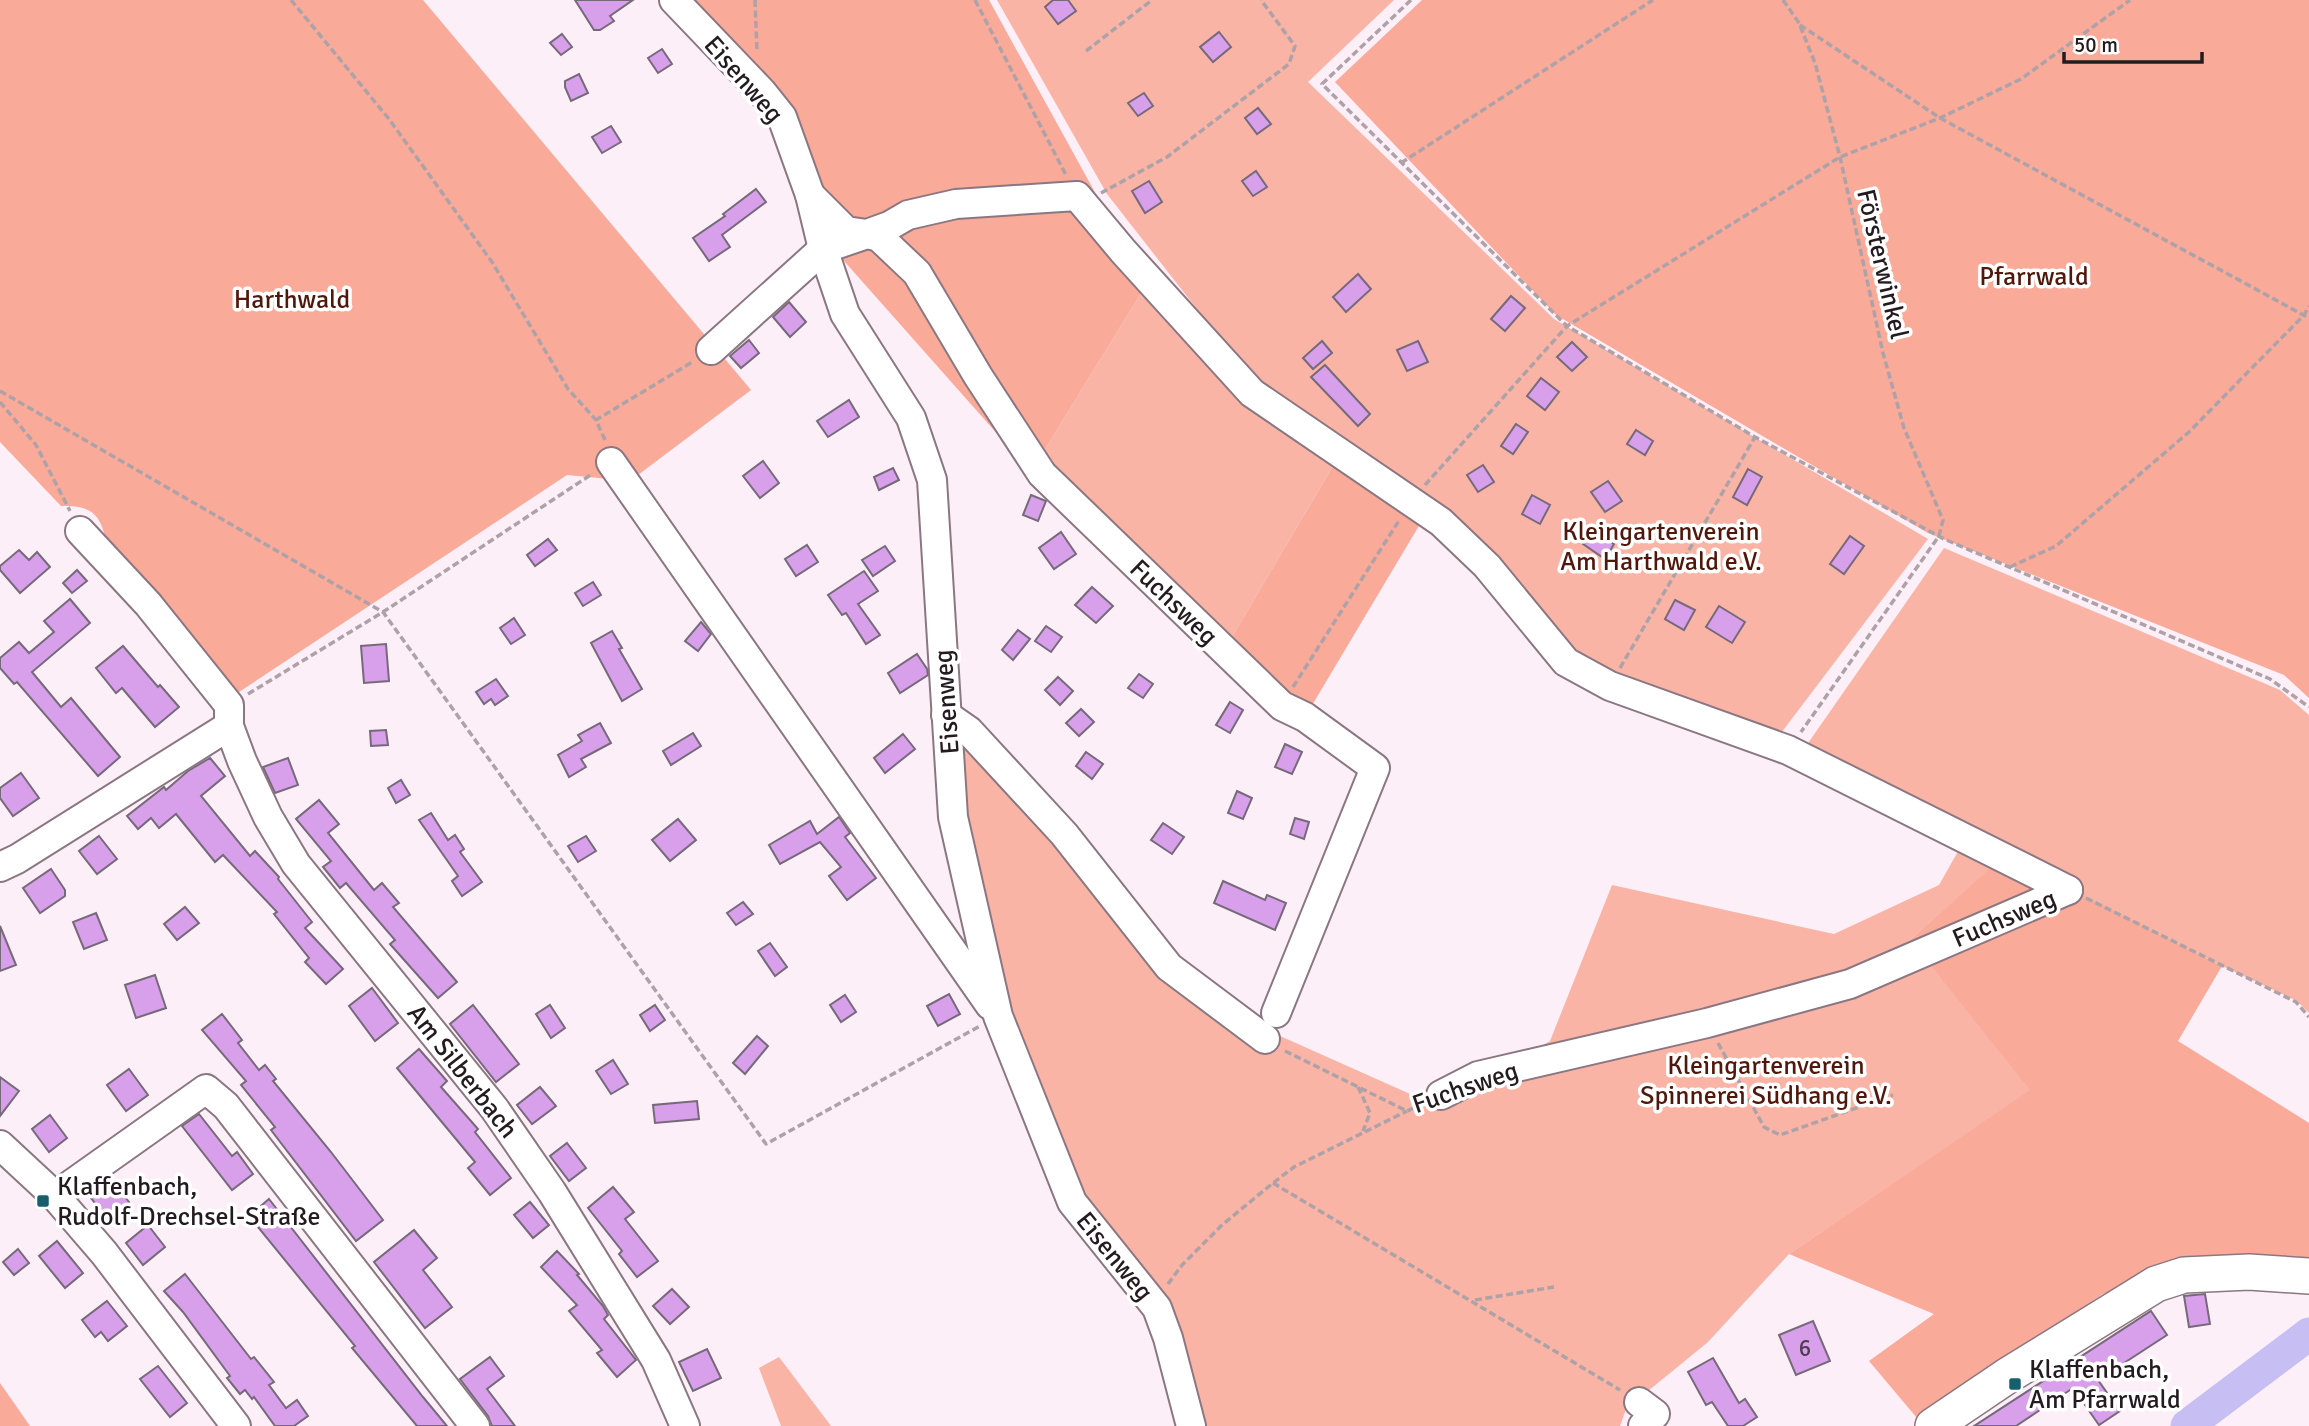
<svg xmlns="http://www.w3.org/2000/svg" width="2309" height="1426" font-family="Signika,sans-serif">
  <rect width="100%" height="100%" fill="#fdeff7"/>
  <g fill="#fab4a5">
    <path d="M 997,0 L 1394,0 L 1308,82 L 1554,319 L 1928,539 L 1775,741 L 1569,656 L 1491,558 L 1257,386 L 1107,194 Z"/>
    <path d="M 1146,285 L 1336,461 L 1226,647 L 1031,472 Z"/>
    <path d="M 1944,548 L 2280,690 L 2309,715 L 2309,1013 L 2297,1001 L 2222,966 L 2005,856 L 1910,940 L 2031,1090 L 1789,1254 L 1708,1342 L 1626,1409 L 1620,1426 L 1197,1426 L 1171,1324 L 1075,1194 L 1005,1018 L 984,933 L 954,744 L 975,722 L 1159,944 L 1269,1031 L 1437,1106 L 1550,1041 L 1612,885 L 1834,934 L 1939,885 L 1965,839 L 1806,746 Z"/>
    <path d="M 779,1357 L 831,1426 L 781,1426 L 759,1368 Z"/>
  </g>
  <g fill="#f9aa99">
    <path d="M 0,0 L 423,0 L 751,390 L 630,481 L 567,475 L 236,694 L 107,545 C 101,515 93,505 61,506 L 0,442 Z"/>
    <path d="M 682,0 L 989,0 L 1146,285 L 1031,472 L 829,244 L 799,148 Z"/>
    <path d="M 1422,0 L 2309,0 L 2309,698 L 2284,675 L 1928,533 L 1556,315 L 1335,82 Z"/>
    <path d="M 1336,461 L 1423,519 L 1305,717 L 1226,647 Z"/>
    <path d="M 2005,855 L 2222,966 L 2178,1041 L 2309,1123 L 2309,1274 L 2209,1264 L 2103,1294 L 1917,1418 L 1869,1361 L 1934,1314 L 1789,1254 L 2030,1090 L 1910,940 Z"/>
    <path d="M 0,1383 L 30,1426 L 0,1426 Z"/>
  </g>
  <g fill="none" stroke-linecap="round" stroke-linejoin="round">
    <path stroke="#c7bff3" stroke-width="33" d="M 2187,1426 L 2309,1334"/>
  </g>
  <g fill="#d89feb" stroke="#766a7a" stroke-width="2">
    <path d="M 575,0 L 633,0 L 610,16 L 614,21 L 600,30 L 594,30 Z"/>
    <path d="M 1053,0 L 1068,0 L 1076,11 L 1058,24 L 1045,7 Z"/>
    <path d="M 1219,32 L 1231,47 L 1213,62 L 1200,47 Z"/>
    <path d="M 562,34 L 572,47 L 561,55 L 550,43 Z"/>
    <path d="M 662,49 L 672,64 L 658,73 L 648,58 Z"/>
    <path d="M 579,74 L 588,93 L 571,101 L 565,87 L 565,81 Z"/>
    <path d="M 1144,93 L 1153,106 L 1138,116 L 1128,103 Z"/>
    <path d="M 1258,108 L 1271,124 L 1257,134 L 1245,118 Z"/>
    <path d="M 611,126 L 621,142 L 602,153 L 592,137 Z"/>
    <path d="M 1256,171 L 1267,187 L 1253,196 L 1242,181 Z"/>
    <path d="M 1149,181 L 1162,202 L 1145,213 L 1132,191 Z"/>
    <path d="M 756,189 L 766,202 L 722,235 L 730,247 L 709,261 L 693,238 L 725,216 L 723,214 Z"/>
    <path d="M 1358,274 L 1371,289 L 1346,312 L 1333,297 Z"/>
    <path d="M 1511,296 L 1525,308 L 1505,331 L 1491,319 Z"/>
    <path d="M 789,302 L 806,322 L 790,337 L 773,317 Z"/>
    <path d="M 749,340 L 759,353 L 741,368 L 730,356 Z"/>
    <path d="M 1322,341 L 1332,353 L 1313,369 L 1303,358 Z"/>
    <path d="M 1418,341 L 1428,362 L 1407,371 L 1397,350 Z"/>
    <path d="M 1572,342 L 1587,357 L 1572,371 L 1557,357 Z"/>
    <path d="M 1325,365 L 1370,414 L 1358,426 L 1311,377 Z"/>
    <path d="M 1541,378 L 1559,392 L 1545,410 L 1527,396 Z"/>
    <path d="M 849,400 L 859,417 L 828,437 L 817,421 Z"/>
    <path d="M 1516,424 L 1528,432 L 1513,454 L 1501,446 Z"/>
    <path d="M 1636,430 L 1653,441 L 1645,455 L 1627,444 Z"/>
    <path d="M 763,461 L 779,483 L 760,498 L 743,476 Z"/>
    <path d="M 1483,465 L 1494,482 L 1478,492 L 1467,475 Z"/>
    <path d="M 893,468 L 899,480 L 879,490 L 874,477 Z"/>
    <path d="M 1748,469 L 1762,477 L 1747,505 L 1733,497 Z"/>
    <path d="M 1608,481 L 1622,501 L 1605,512 L 1591,492 Z"/>
    <path d="M 1031,495 L 1046,501 L 1038,521 L 1023,515 Z"/>
    <path d="M 1532,495 L 1550,505 L 1540,524 L 1522,514 Z"/>
    <path d="M 1592,529 L 1614,544 L 1605,559 L 1583,544 Z"/>
    <path d="M 1061,532 L 1076,554 L 1054,569 L 1039,548 Z"/>
    <path d="M 1850,536 L 1864,546 L 1844,574 L 1830,564 Z"/>
    <path d="M 548,539 L 557,550 L 535,566 L 527,555 Z"/>
    <path d="M 807,545 L 818,562 L 796,576 L 785,559 Z"/>
    <path d="M 885,546 L 895,561 L 873,576 L 862,560 Z"/>
    <path d="M 19,550 L 29,560 L 37,552 L 50,567 L 20,593 L 0,570 L 0,566 Z"/>
    <path d="M 77,570 L 87,581 L 72,593 L 63,583 Z"/>
    <path d="M 864,571 L 878,591 L 858,604 L 880,635 L 866,644 L 846,613 L 842,615 L 828,595 Z"/>
    <path d="M 593,582 L 601,595 L 583,606 L 575,593 Z"/>
    <path d="M 1092,587 L 1113,606 L 1096,623 L 1075,605 Z"/>
    <path d="M 70,599 L 90,623 L 32,672 L 61,707 L 71,698 L 120,757 L 98,776 L 17,682 L 14,684 L 0,668 L 0,658 L 19,642 L 29,653 L 54,632 L 44,621 Z"/>
    <path d="M 1675,600 L 1695,610 L 1684,630 L 1665,619 Z"/>
    <path d="M 1719,606 L 1745,622 L 1732,643 L 1706,627 Z"/>
    <path d="M 514,618 L 525,635 L 511,644 L 500,628 Z"/>
    <path d="M 701,622 L 711,634 L 698,651 L 685,641 Z"/>
    <path d="M 1046,626 L 1062,637 L 1051,652 L 1035,641 Z"/>
    <path d="M 1018,630 L 1030,639 L 1013,660 L 1002,650 Z"/>
    <path d="M 612,631 L 622,648 L 619,649 L 642,689 L 622,701 L 591,643 Z"/>
    <path d="M 386,644 L 389,681 L 364,683 L 361,646 Z"/>
    <path d="M 123,646 L 158,687 L 160,685 L 179,707 L 155,727 L 122,688 L 116,693 L 96,668 Z"/>
    <path d="M 917,654 L 927,669 L 928,675 L 900,693 L 888,673 Z"/>
    <path d="M 1139,674 L 1153,684 L 1143,698 L 1128,688 Z"/>
    <path d="M 1058,677 L 1073,691 L 1060,705 L 1045,690 Z"/>
    <path d="M 496,679 L 508,696 L 495,705 L 491,699 L 484,704 L 476,692 Z"/>
    <path d="M 1230,702 L 1243,710 L 1230,733 L 1216,725 Z"/>
    <path d="M 1081,709 L 1094,722 L 1079,736 L 1066,723 Z"/>
    <path d="M 600,723 L 611,743 L 581,759 L 586,767 L 569,777 L 558,755 L 582,741 L 578,735 Z"/>
    <path d="M 386,730 L 388,745 L 371,746 L 370,731 Z"/>
    <path d="M 693,733 L 701,746 L 671,765 L 663,751 Z"/>
    <path d="M 903,734 L 915,749 L 885,773 L 874,758 Z"/>
    <path d="M 1285,744 L 1302,752 L 1292,774 L 1275,767 Z"/>
    <path d="M 1086,752 L 1103,764 L 1092,779 L 1076,766 Z"/>
    <path d="M 210,758 L 225,776 L 201,796 L 250,856 L 255,851 L 279,877 L 278,879 L 312,922 L 305,928 L 343,969 L 326,984 L 305,962 L 309,958 L 274,914 L 277,912 L 223,855 L 215,862 L 176,814 L 159,828 L 151,818 L 138,829 L 127,816 L 164,787 L 166,790 L 188,771 Z"/>
    <path d="M 288,758 L 298,785 L 275,793 L 263,767 Z"/>
    <path d="M 21,773 L 39,798 L 13,816 L 0,798 L 0,788 Z"/>
    <path d="M 401,780 L 410,795 L 396,803 L 388,788 Z"/>
    <path d="M 1237,791 L 1252,798 L 1243,819 L 1228,813 Z"/>
    <path d="M 319,800 L 339,824 L 328,833 L 374,890 L 382,883 L 399,903 L 393,907 L 457,982 L 438,998 L 390,944 L 395,940 L 346,883 L 340,888 L 323,867 L 331,861 L 296,819 Z"/>
    <path d="M 431,813 L 448,840 L 455,835 L 464,849 L 460,852 L 482,882 L 462,896 L 452,881 L 458,876 L 419,820 Z"/>
    <path d="M 839,817 L 850,833 L 845,837 L 876,878 L 847,900 L 829,876 L 841,867 L 820,842 L 780,864 L 769,845 L 810,821 L 817,834 Z"/>
    <path d="M 1295,818 L 1309,822 L 1304,839 L 1290,834 Z"/>
    <path d="M 678,819 L 696,840 L 670,861 L 652,840 Z"/>
    <path d="M 1163,823 L 1184,837 L 1172,854 L 1151,840 Z"/>
    <path d="M 99,836 L 117,859 L 97,874 L 79,851 Z"/>
    <path d="M 586,836 L 596,851 L 578,862 L 568,846 Z"/>
    <path d="M 51,869 L 65,890 L 65,896 L 40,913 L 23,888 Z"/>
    <path d="M 1223,881 L 1265,900 L 1267,895 L 1286,903 L 1275,930 L 1214,903 Z"/>
    <path d="M 743,902 L 753,914 L 736,925 L 727,913 Z"/>
    <path d="M 185,907 L 199,923 L 177,940 L 164,924 Z"/>
    <path d="M 96,913 L 107,940 L 84,949 L 73,922 Z"/>
    <path d="M 0,926 L 16,965 L 0,971 Z"/>
    <path d="M 770,943 L 787,967 L 775,976 L 758,951 Z"/>
    <path d="M 155,975 L 166,1008 L 136,1018 L 125,985 Z"/>
    <path d="M 372,988 L 398,1023 L 375,1041 L 349,1006 Z"/>
    <path d="M 949,994 L 960,1014 L 938,1026 L 927,1006 Z"/>
    <path d="M 845,995 L 856,1012 L 841,1022 L 830,1005 Z"/>
    <path d="M 473,1005 L 519,1064 L 496,1082 L 450,1024 Z"/>
    <path d="M 550,1005 L 565,1028 L 551,1038 L 536,1014 Z"/>
    <path d="M 655,1005 L 665,1020 L 650,1031 L 640,1015 Z"/>
    <path d="M 222,1014 L 242,1040 L 238,1043 L 259,1070 L 265,1065 L 276,1079 L 273,1081 L 331,1152 L 383,1220 L 356,1241 L 271,1130 L 275,1127 L 241,1085 L 246,1081 L 202,1030 Z"/>
    <path d="M 757,1036 L 768,1046 L 745,1074 L 733,1063 Z"/>
    <path d="M 419,1049 L 447,1081 L 441,1087 L 478,1129 L 475,1132 L 511,1178 L 490,1195 L 468,1168 L 475,1162 L 397,1068 Z"/>
    <path d="M 613,1060 L 628,1084 L 611,1094 L 596,1071 Z"/>
    <path d="M 129,1069 L 148,1095 L 126,1111 L 107,1085 Z"/>
    <path d="M 0,1077 L 19,1091 L 0,1116 Z"/>
    <path d="M 540,1087 L 556,1106 L 532,1124 L 517,1105 Z"/>
    <path d="M 697,1101 L 699,1119 L 655,1123 L 653,1105 Z"/>
    <path d="M 199,1114 L 232,1156 L 237,1152 L 253,1174 L 232,1190 L 182,1126 Z"/>
    <path d="M 50,1115 L 67,1138 L 49,1152 L 32,1129 Z"/>
    <path d="M 567,1143 L 586,1168 L 569,1181 L 550,1156 Z"/>
    <path d="M 113,1182 L 129,1202 L 107,1219 L 91,1198 Z"/>
    <path d="M 613,1187 L 634,1212 L 625,1219 L 658,1261 L 637,1277 L 619,1254 L 622,1251 L 588,1208 Z"/>
    <path d="M 269,1199 L 423,1397 L 447,1426 L 417,1426 L 352,1348 L 355,1346 L 249,1216 Z"/>
    <path d="M 530,1202 L 549,1225 L 533,1238 L 514,1215 Z"/>
    <path d="M 148,1225 L 165,1247 L 143,1265 L 126,1243 Z"/>
    <path d="M 414,1230 L 437,1258 L 423,1270 L 452,1307 L 425,1328 L 374,1262 Z"/>
    <path d="M 57,1241 L 83,1273 L 65,1288 L 39,1256 Z"/>
    <path d="M 18,1249 L 29,1263 L 14,1275 L 3,1262 Z"/>
    <path d="M 557,1251 L 579,1274 L 577,1275 L 603,1306 L 608,1315 L 604,1319 L 636,1360 L 617,1377 L 597,1353 L 602,1350 L 569,1311 L 577,1305 L 541,1267 Z"/>
    <path d="M 185,1274 L 251,1359 L 254,1357 L 274,1382 L 269,1385 L 286,1408 L 297,1400 L 308,1416 L 294,1426 L 275,1426 L 254,1397 L 252,1399 L 245,1390 L 240,1394 L 227,1378 L 230,1376 L 183,1312 L 164,1291 Z"/>
    <path d="M 672,1289 L 689,1307 L 670,1324 L 653,1306 Z"/>
    <path d="M 2205,1294 L 2210,1324 L 2189,1327 L 2184,1296 Z"/>
    <path d="M 107,1301 L 127,1326 L 108,1341 L 101,1332 L 95,1337 L 82,1320 Z"/>
    <path d="M 2151,1311 L 2167,1335 L 2098,1380 L 2120,1411 L 2099,1425 L 2073,1388 L 2016,1426 L 1974,1426 Z"/>
    <path d="M 1813,1321 L 1830,1361 L 1796,1375 L 1779,1335 Z"/>
    <path d="M 707,1349 L 721,1378 L 693,1391 L 679,1362 Z"/>
    <path d="M 490,1357 L 504,1376 L 487,1389 L 515,1426 L 492,1426 L 488,1416 L 460,1379 Z"/>
    <path d="M 1713,1358 L 1739,1403 L 1745,1399 L 1757,1417 L 1743,1426 L 1728,1426 L 1712,1402 L 1706,1405 L 1688,1372 Z"/>
    <path d="M 158,1366 L 187,1403 L 170,1417 L 140,1379 Z"/>
  </g>
  <g fill="none" stroke-linecap="round" stroke-linejoin="round">
    <defs>
      <g id="minor">
        <path d="M 674,0 L 762,92 L 782,117 L 810,195 L 823,249 L 845,314 L 911,418 L 932,480 L 953,817 L 998,1016 L 1072,1202 L 1157,1308 L 1168,1338 L 1191,1426"/>
        <path d="M 810,195 L 846,231 L 867,234 L 889,226 L 908,215 L 956,204 L 1077,196 L 1123,251 L 1252,393 L 1441,522 L 1487,566 L 1566,662 L 1610,686 L 1788,750 L 2068,890"/>
        <path d="M 711,350 L 823,249 L 867,234 L 879,237 L 917,273 L 978,376 L 1042,474 L 1282,706 L 1305,717 L 1375,768 L 1276,1013"/>
        <path d="M 611,462 L 990,1005"/>
        <path d="M 80,531 L 148,604 L 229,705 L 229,726 L 242,761 L 268,817 L 296,864 L 494,1108 L 552,1192 L 656,1360 L 685,1426"/>
        <path d="M 946,715 L 969,731 L 1064,834 L 1169,967 L 1265,1039"/>
        <path d="M 0,867 L 17,859 L 229,726"/>
        <path d="M 1441,1095 L 1478,1076 L 1707,1023 L 1850,984 L 2068,890"/>
        <path d="M 0,1145 L 55,1196 L 104,1253 L 236,1426"/>
        <path d="M 55,1196 L 206,1089 L 226,1106 L 475,1426"/>
        <path d="M 1639,1402 L 1655,1414 L 1643,1426"/>
      </g>
      <path id="major" d="M 1933,1426 L 2007,1376 L 2156,1284 L 2184,1275 L 2249,1272 L 2309,1276"/>
    </defs>
    <use href="#minor" stroke="#8b7782" stroke-width="32"/>
    <use href="#major" stroke="#8b7782" stroke-width="38"/>
    <g stroke="#ada2a8" stroke-width="3.5" stroke-dasharray="7 3.5" stroke-linecap="butt">
      <path d="M 291,0 L 389,119 L 492,262 L 568,389 L 596,420"/>
      <path d="M 755,0 L 757,52"/>
      <path d="M 975,0 L 1066,175"/>
      <path d="M 1411,0 L 1322,84 L 1567,326 L 1755,437 L 1944,539 L 2270,679 L 2309,707"/>
      <path d="M 1783,0 L 1799,23 L 1815,63 L 1840,157 L 1883,353 L 1904,428 L 1943,520 L 1939,536 L 1801,732"/>
      <path d="M 1800,25 L 1940,118 L 2309,318"/>
      <path d="M 1086,51 L 1152,0"/>
      <path d="M 1401,163 L 1653,0"/>
      <path d="M 1101,193 L 1167,157 L 1289,64 L 1295,46 L 1261,0"/>
      <path d="M 0,391 L 383,612 L 766,1144 L 980,1026"/>
      <path d="M 0,402 L 36,445 L 70,511"/>
      <path d="M 605,440 L 596,420 L 694,361"/>
      <path d="M 1425,485 L 1567,326 L 1840,157 L 1940,118 L 2021,79 L 2130,0"/>
      <path d="M 2010,567 L 2056,546 L 2189,432 L 2304,315 L 2309,306"/>
      <path d="M 1620,668 L 1755,437"/>
      <path d="M 1293,687 L 1400,519"/>
      <path d="M 248,694 L 383,612 L 592,474"/>
      <path d="M 2086,898 L 2296,1002 L 2309,1017"/>
      <path d="M 1718,1043 L 1764,1127 L 1780,1135 L 1893,1095"/>
      <path d="M 1285,1051 L 1407,1111 L 1423,1104"/>
      <path d="M 1358,1087 L 1370,1113 L 1363,1131"/>
      <path d="M 1273,1183 L 1620,1390"/>
      <path d="M 1168,1284 L 1182,1265 L 1222,1225 L 1273,1183 L 1294,1167 L 1407,1111"/>
      <path d="M 1475,1300 L 1554,1287"/>
    </g>
    <use href="#minor" stroke="#fff" stroke-width="28"/>
    <use href="#major" stroke="#fff" stroke-width="35"/>
  </g>
  <g fill="#175f6f" stroke="#fff" stroke-width="2.5">
    <rect x="36" y="1194" width="14" height="14" rx="3.5"/>
    <rect x="2008" y="1377" width="14" height="14" rx="3.5"/>
  </g>
  <g text-anchor="middle" stroke-width="7" stroke-linejoin="round" paint-order="stroke">
    <g font-size="23" fill="#503c52">
      <text x="1805" y="1356">6</text>
    </g>
    <g font-size="26" fill="#231b1f" stroke="#fff">
      <text transform="translate(744 79) rotate(49)" y="9">Eisenweg</text>
      <text transform="translate(1883 264) rotate(77)" y="9">Försterwinkel</text>
      <text transform="translate(1174 602) rotate(44)" y="9">Fuchsweg</text>
      <text transform="translate(946 702) rotate(-94)" y="9">Eisenweg</text>
      <text transform="translate(2004 918) rotate(-23)" y="9">Fuchsweg</text>
      <text transform="translate(463 1071) rotate(52)" y="9">Am Silberbach</text>
      <text transform="translate(1465 1087) rotate(-19)" y="9">Fuchsweg</text>
      <text transform="translate(1115 1256) rotate(51)" y="9">Eisenweg</text>
    </g>
    <g font-size="26" fill="#52170b" stroke="#fff">
      <text x="2034" y="285">Pfarrwald</text>
      <text x="292" y="308">Harthwald</text>
      <text x="1661" y="540">Kleingartenverein<tspan x="1661" dy="30">Am Harthwald e.V.</tspan></text>
      <text x="1766" y="1074">Kleingartenverein<tspan x="1766" dy="30">Spinnerei Südhang e.V.</tspan></text>
    </g>
    <g font-size="26" fill="#231b1f" stroke="#fff" text-anchor="start">
      <text x="57" y="1195">Klaffenbach,<tspan x="57" dy="30">Rudolf-Drechsel-Straße</tspan></text>
      <text x="2029" y="1378">Klaffenbach,<tspan x="2029" dy="30">Am Pfarrwald</tspan></text>
    </g>
  </g>
  <path d="M2064 52v10h138v-10" fill="none" stroke="#231b1f" stroke-width="3.5"/>
  <text x="2074" y="52" font-size="21" fill="#231b1f" stroke="#ffffff" stroke-width="5" paint-order="stroke">50 m</text>
</svg>
